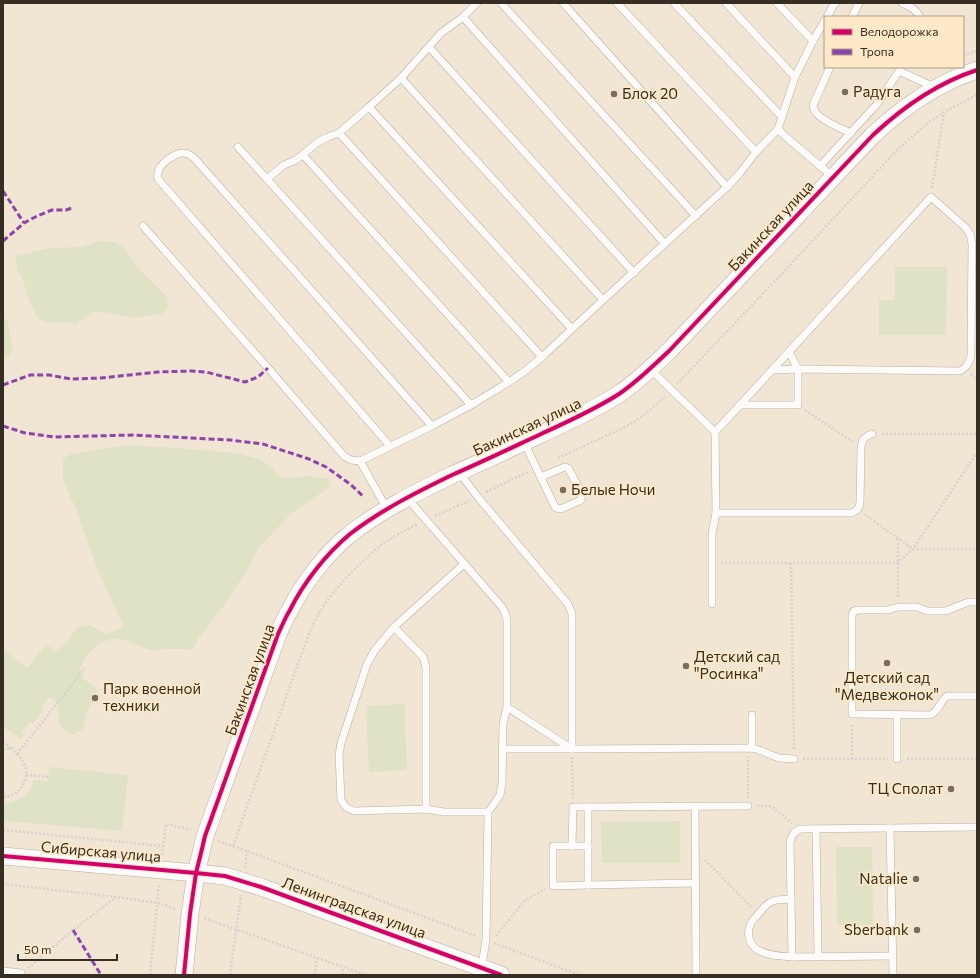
<svg xmlns="http://www.w3.org/2000/svg" width="980" height="978" font-family="Commissioner,sans-serif">
  <rect width="100%" height="100%" fill="#f1e5d4"/>
  <g fill="#dfe2c5">
    <path d="M 100,241 L 115,242 L 123,247 L 138,268 L 167,297 L 168,306 L 164,313 L 132,318 L 105,312 L 93,312 L 76,324 L 60,322 L 46,323 L 37,317 L 31,305 L 22,278 L 17,269 L 16,256 L 50,248 L 81,247 Z"/>
    <path d="M 895,267 L 947,267 L 946,335 L 879,335 L 879,300 L 895,300 Z"/>
    <path d="M 3,314 L 8,324 L 13,351 L 9,356 L 3,356 Z"/>
    <path d="M 126,445 L 177,448 L 235,453 L 262,460 L 283,478 L 309,476 L 329,479 L 331,486 L 292,513 L 259,547 L 247,570 L 225,604 L 197,640 L 193,650 L 183,649 L 166,649 L 155,651 L 143,648 L 137,644 L 132,644 L 127,640 L 114,639 L 100,642 L 86,656 L 80,670 L 84,679 L 96,688 L 97,692 L 87,712 L 83,729 L 73,735 L 64,731 L 59,722 L 58,706 L 53,698 L 52,699 L 49,697 L 41,707 L 44,710 L 32,724 L 30,722 L 21,733 L 24,736 L 21,739 L 3,727 L 3,650 L 28,668 L 46,644 L 56,651 L 67,641 L 78,627 L 89,625 L 106,634 L 124,627 L 98,571 L 76,509 L 63,480 L 63,459 L 71,454 Z"/>
    <path d="M 404,704 L 407,770 L 369,772 L 366,706 Z"/>
    <path d="M 50,767 L 128,775 L 122,831 L 3,821 L 3,804 L 12,802 L 24,797 L 32,788 L 33,780 L 48,781 Z"/>
    <path d="M 680,821 L 680,863 L 602,863 L 601,822 Z"/>
    <path d="M 836,847 L 872,847 L 873,925 L 837,925 Z"/>
  </g>
  <g fill="none" stroke-linecap="round" stroke-linejoin="round">
    <defs>
      <g id="service">
        <path d="M 501,3 L 696,216"/>
        <path d="M 563,3 L 727,187"/>
        <path d="M 617,3 L 756,152"/>
        <path d="M 674,3 L 782,117"/>
        <path d="M 726,3 L 795,77"/>
        <path d="M 777,3 L 813,41"/>
        <path d="M 902,3 C 910,7 916,9 920,17"/>
        <path d="M 463,17 L 665,244"/>
        <path d="M 827,17 L 833,6 L 836,3"/>
        <path d="M 852,17 L 859,3"/>
        <path d="M 429,47 L 634,273"/>
        <path d="M 830,67 L 814,103 C 813,105 813,107 814,109 C 817,119 842,129 851,133"/>
        <path d="M 401,78 L 603,300"/>
        <path d="M 369,107 L 572,329"/>
        <path d="M 778,129 L 786,137 L 833,177"/>
        <path d="M 339,133 L 542,357"/>
        <path d="M 238,147 L 471,405"/>
        <path d="M 303,155 L 509,382"/>
        <path d="M 820,166 L 877,104 L 899,71 L 934,87"/>
        <path d="M 267,179 L 284,165 L 296,160 L 318,142 L 328,137 L 339,133 L 369,107 L 401,78 L 441,33 L 463,17 L 477,3"/>
        <path d="M 143,226 L 268,368 L 344,456 L 351,460 L 360,461 L 432,426 L 471,405 L 509,382 L 525,371 L 542,357 L 603,300 L 727,187 L 740,173 L 756,152 L 778,129 L 795,77 L 813,41 L 825,20"/>
        <path d="M 650,369 L 715,432 L 716,513 L 852,513 L 858,509 L 860,503 L 861,448 C 862,439 864,437 872,434"/>
        <path d="M 740,405 L 798,405 L 798,369 L 789,352"/>
        <path d="M 715,432 L 740,405 L 931,197 L 966,228 L 970,234 L 972,244 L 971,356 C 969,363 967,367 960,371 L 798,369 L 772,370"/>
        <path d="M 524,442 L 554,505 L 556,508 L 561,509 L 579,501 L 581,500 L 582,493 L 568,468 L 565,467 L 562,468 L 541,477"/>
        <path d="M 390,446 L 158,179 C 158,177 157,175 158,173 C 159,164 175,152 184,153 C 189,153 191,156 195,159 L 432,426"/>
        <path d="M 360,461 L 387,509"/>
        <path d="M 459,472 L 477,496 L 568,604 L 572,614 L 572,749 L 503,749"/>
        <path d="M 407,498 L 502,607 L 505,613 L 507,620 L 507,707 L 572,749 L 752,748 L 759,750 L 779,758 L 794,759"/>
        <path d="M 464,564 L 394,627 L 375,650 L 367,664 L 341,743 L 339,755 L 341,800 C 344,806 347,809 354,811 L 426,809 L 444,812 L 488,812"/>
        <path d="M 977,602 L 969,602 L 963,604 L 946,611 L 927,611 L 917,607 L 898,607 L 888,610 L 858,610 L 854,611 L 852,615 L 852,714 L 930,715 C 939,712 940,701 947,696 L 977,696"/>
        <path d="M 712,604 L 712,534 L 716,513"/>
        <path d="M 394,627 L 423,657 L 426,667 L 426,809"/>
        <path d="M 752,748 L 752,715"/>
        <path d="M 897,759 L 897,714"/>
        <path d="M 588,807 L 588,885 L 695,883"/>
        <path d="M 695,807 L 696,975"/>
        <path d="M 890,828 L 893,975"/>
        <path d="M 816,829 L 818,956"/>
        <path d="M 572,846 L 573,807 L 748,806"/>
        <path d="M 588,885 L 553,886 L 553,846 L 588,846"/>
        <path d="M 791,899 C 785,900 778,899 773,901 C 767,903 764,907 761,911 C 758,915 753,919 751,923 C 746,933 749,945 758,950 C 768,956 781,956 792,957 L 892,956"/>
        <path d="M 792,957 L 790,842 C 792,835 794,832 800,829 L 977,827"/>
        <path d="M 481,968 L 483,959 L 486,940 L 488,812 L 494,804 L 500,795 L 502,784 L 503,723 L 507,707"/>
        <path d="M 3,971 L 21,973 L 21,975"/>
      </g>
      <g id="tertiary">
        <path d="M 3,856 L 196,873 L 225,876 L 261,887 L 501,975"/>
        <path d="M 184,975 L 190,914 L 196,873 L 201,853 L 205,836 L 278,634 C 282,626 285,618 290,610 C 304,582 326,554 350,534 C 381,510 417,492 452,475 C 482,462 511,448 541,434 C 567,422 594,410 619,394 C 637,382 653,366 669,351 L 873,135 C 903,107 937,83 977,70"/>
      </g>
    </defs>
    <use href="#service" stroke="#b7afa1" stroke-width="8"/>
    <use href="#tertiary" stroke="#b7afa1" stroke-width="18"/>
    <g stroke="#d6d3ce" stroke-width="2.5" stroke-dasharray="2 2" stroke-linecap="butt">
      <path d="M 963,55 L 967,54 L 977,51"/>
      <path d="M 932,188 L 944,112"/>
      <path d="M 971,374 L 977,380"/>
      <path d="M 677,384 L 793,262 L 897,150 L 928,123 L 944,112 L 977,95"/>
      <path d="M 805,410 L 853,442"/>
      <path d="M 882,434 L 977,434"/>
      <path d="M 558,458 L 623,428 L 636,421 L 648,412 L 665,396"/>
      <path d="M 486,492 L 528,472"/>
      <path d="M 864,514 L 913,549 L 977,549"/>
      <path d="M 435,516 L 469,501"/>
      <path d="M 898,539 L 898,598"/>
      <path d="M 721,563 L 897,563 L 913,549 L 976,454"/>
      <path d="M 791,563 L 794,750"/>
      <path d="M 3,742 L 12,749"/>
      <path d="M 3,749 L 12,749 C 17,754 23,759 25,766 C 30,781 18,797 3,797"/>
      <path d="M 17,754 L 85,668"/>
      <path d="M 572,757 L 573,798"/>
      <path d="M 803,759 L 888,759"/>
      <path d="M 852,759 L 852,723"/>
      <path d="M 907,759 L 977,759"/>
      <path d="M 26,775 L 49,777"/>
      <path d="M 748,798 L 748,757"/>
      <path d="M 757,806 L 771,806 L 792,823"/>
      <path d="M 3,830 L 163,846"/>
      <path d="M 218,841 L 247,851 L 476,936"/>
      <path d="M 233,846 L 300,658 C 306,643 311,627 319,613 C 333,590 360,562 381,545 C 392,537 405,530 418,524"/>
      <path d="M 162,855 L 166,824 L 183,828 L 191,830"/>
      <path d="M 705,860 L 752,908"/>
      <path d="M 245,868 L 247,851"/>
      <path d="M 3,884 L 116,897 L 158,903 L 176,909"/>
      <path d="M 204,918 L 366,975"/>
      <path d="M 496,936 L 524,901 L 545,889"/>
      <path d="M 494,943 L 579,975"/>
      <path d="M 28,968 L 73,930 L 116,897"/>
      <path d="M 150,975 L 159,884"/>
      <path d="M 230,975 L 241,895"/>
      <path d="M 315,975 L 317,958"/>
      <path d="M 342,975 L 343,967"/>
    </g>
    <use href="#service" stroke="#fdfbf9" stroke-width="7"/>
    <use href="#tertiary" stroke="#fdfbf9" stroke-width="17"/>
    <g stroke="#8e44ad" stroke-width="3" stroke-dasharray="6 3" stroke-linecap="butt">
      <path d="M 3,191 L 24,223"/>
      <path d="M 3,241 L 24,223 L 37,216 L 52,210 L 66,210 L 72,208"/>
      <path d="M 3,385 L 30,375 L 49,375 L 71,379 L 101,378 L 158,372 L 191,371 L 206,372 L 245,382 L 258,377 L 268,368"/>
      <path d="M 3,426 L 25,433 L 54,437 L 133,435 L 230,440 L 263,444 L 309,459 L 326,467 L 350,484 L 364,497"/>
      <path d="M 73,930 L 101,975"/>
    </g>
    <defs>
      <g id="cycleway">
        <path d="M 3,856 L 196,873 L 225,876 L 261,887 L 501,975"/>
        <path d="M 184,975 L 190,914 L 196,873 L 201,853 L 205,836 L 278,634 C 282,626 285,618 290,610 C 304,582 326,554 350,534 C 381,510 417,492 452,475 C 482,462 511,448 541,434 C 567,422 594,410 619,394 C 637,382 653,366 669,351 L 873,135 C 903,107 937,83 977,70"/>
      </g>
    </defs>
    <use href="#cycleway" stroke="#fde8c8" stroke-width="6"/>
    <use href="#cycleway" stroke="#d6006c" stroke-width="4"/>
  </g>
  <g fill="#776e60" stroke="#fde8c8" stroke-width="1.5">
    <circle cx="845" cy="92" r="4"/>
    <circle cx="614" cy="94" r="4"/>
    <circle cx="563" cy="490" r="4"/>
    <circle cx="887" cy="663" r="4"/>
    <circle cx="686" cy="666" r="4"/>
    <circle cx="95" cy="698" r="4"/>
    <circle cx="951" cy="789" r="4"/>
    <circle cx="916" cy="879" r="4"/>
    <circle cx="917" cy="930" r="4"/>
  </g>
  <g text-anchor="middle" stroke-width="3.5" stroke-linejoin="round" paint-order="stroke">
    <g font-size="15" fill="#362e22" stroke="#fde8c8" text-anchor="start">
      <text x="853" y="97">Радуга</text>
      <text x="622" y="99">Блок 20</text>
      <text x="571" y="495">Белые Ночи</text>
      <text x="694" y="662">Детский сад<tspan x="694" dy="17">"Росинка"</tspan></text>
      <text x="887" y="683" text-anchor="middle">Детский сад<tspan x="887" dy="17">"Медвежонок"</tspan></text>
      <text x="103" y="694">Парк военной<tspan x="103" dy="17">техники</tspan></text>
      <text x="943" y="794" text-anchor="end">ТЦ Сполат</text>
      <text x="908" y="884" text-anchor="end">Natalie</text>
      <text x="909" y="935" text-anchor="end">Sberbank</text>
    </g>
    <g font-size="15" fill="#362e22" stroke="#fde8c8">
      <text transform="translate(771 226) rotate(-47)" y="5">Бакинская улица</text>
      <text transform="translate(527 427) rotate(-25)" y="5">Бакинская улица</text>
      <text transform="translate(250 680) rotate(-70)" y="5">Бакинская улица</text>
      <text transform="translate(101 852) rotate(5)" y="5">Сибирская улица</text>
      <text transform="translate(354 908) rotate(20)" y="5">Ленинградская улица</text>
    </g>
  </g>
  <rect width="980" height="978" fill="none" stroke="#362e22" stroke-width="8"/>
  <rect x="824" y="16" width="140" height="52" fill="#fde8c8" stroke="#ad9e86"/>
  <rect x="832" y="29" width="20" height="6" fill="#d6006c" stroke="#ad9e86"/>
  <text x="860" y="36" font-size="12" fill="#362e22">Велодорожка</text>
  <rect x="832" y="49" width="20" height="6" fill="#8e44ad" stroke="#ad9e86"/>
  <text x="860" y="56" font-size="12" fill="#362e22">Тропа</text>
  <path d="M18 954v6h99v-6" fill="none" stroke="#362e22" stroke-width="2"/>
  <text x="24" y="954" font-size="12" fill="#362e22" stroke="#fde8c8" stroke-width="3" paint-order="stroke">50 m</text>
</svg>
